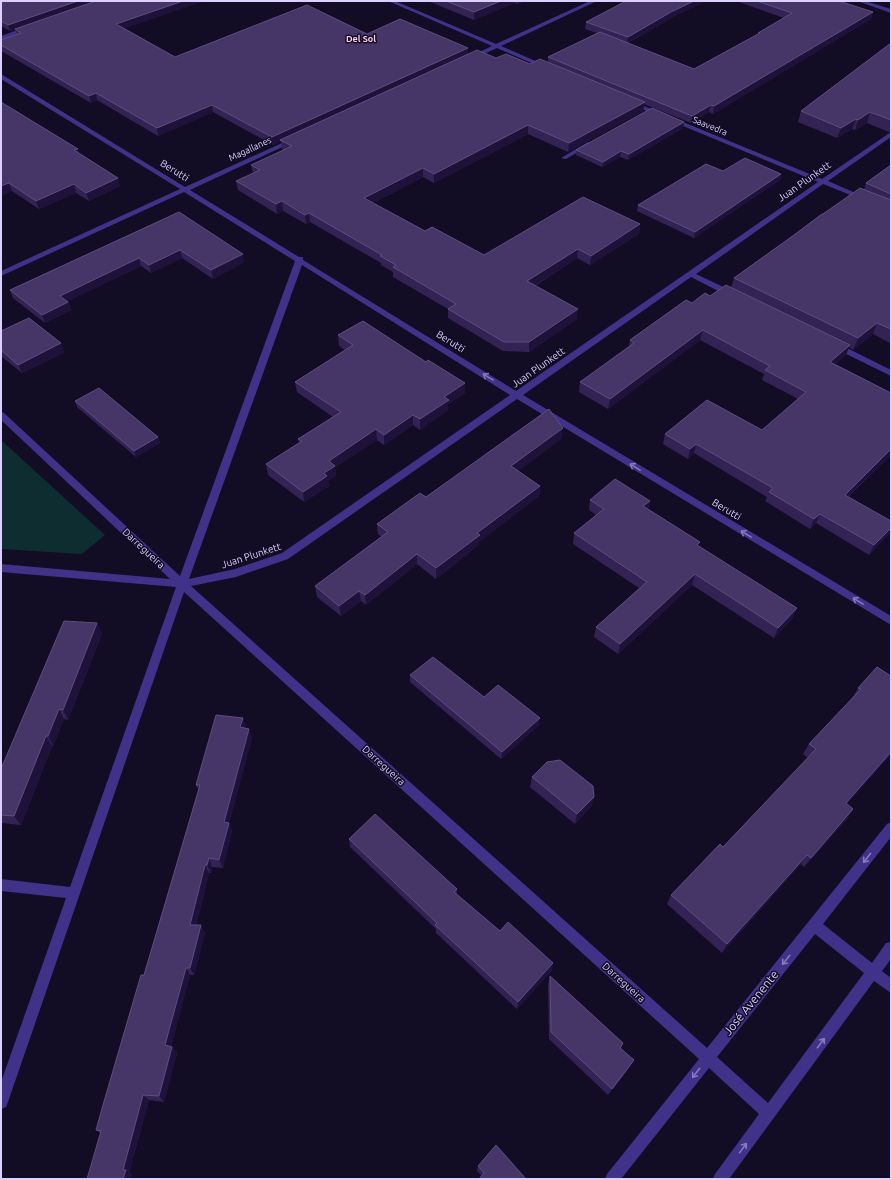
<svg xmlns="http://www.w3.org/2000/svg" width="892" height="1180" font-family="Ubuntu,sans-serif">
  <rect width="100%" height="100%" fill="#130c25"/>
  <path fill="#0e2d30" d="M 1,440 L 105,535 L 82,554 L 1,549 Z"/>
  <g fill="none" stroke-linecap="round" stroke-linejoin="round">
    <path fill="#403189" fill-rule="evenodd" d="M 588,142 L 590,143 L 590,145 L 566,159 L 561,158 Z"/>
    <g fill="#403189" fill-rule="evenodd">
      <path d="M 388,1 L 395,1 L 496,44 L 590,1 L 597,1 L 501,46 L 547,66 L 548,67 L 545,69 L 497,48 L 473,59 L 469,59 L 469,57 L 492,46 Z"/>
      <path d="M 857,1 L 865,1 L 891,9 L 891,13 Z"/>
      <path d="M 29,26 L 31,27 L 31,29 L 1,40 L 1,36 Z"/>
      <path d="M 1,74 L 185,187 L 291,139 L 295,139 L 295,141 L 190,190 L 299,257 L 303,257 L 303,260 L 516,391 L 818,182 L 630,104 L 630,102 L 634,102 L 822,179 L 891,132 L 891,137 L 828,181 L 867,198 L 867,200 L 863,200 L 823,184 L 696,274 L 734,292 L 734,296 L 728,296 L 691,277 L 523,395 L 891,616 L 891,625 L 517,399 L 288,559 L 236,577 L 191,586 L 707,1048 L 887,824 L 891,822 L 891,837 L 823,924 L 872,963 L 886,943 L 891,942 L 891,959 L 882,971 L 891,978 L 891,993 L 874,981 L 729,1179 L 713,1179 L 715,1174 L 759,1114 L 709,1068 L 621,1179 L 605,1179 L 607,1174 L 699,1059 L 184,592 L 8,1102 L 6,1107 L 1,1109 L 1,1082 L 66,898 L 1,891 L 1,879 L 70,887 L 176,587 L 1,572 L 1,564 L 170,579 L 1,420 L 1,412 L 4,413 L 180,576 L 295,261 L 184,192 L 1,276 L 1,271 L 180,189 L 1,79 ZM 302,265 L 510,395 L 282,553 L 235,569 L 189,579 ZM 815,934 L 864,973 L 768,1103 L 717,1057 Z"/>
      <path d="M 835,342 L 891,370 L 891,376 L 832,347 L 832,343 Z"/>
    </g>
  </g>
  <g fill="#332355">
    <path d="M 1,1 L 204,1 L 124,28 L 175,57 L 367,34 L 468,54 L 496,58 L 530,64 L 548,62 L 548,57 L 597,33 L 585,29 L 586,22 L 670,19 L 628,43 L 694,69 L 758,34 L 758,33 L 784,18 L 736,1 L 839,1 L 873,12 L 871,19 L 713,114 L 709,112 L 691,123 L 644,104 L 643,111 L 568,152 L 528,134 L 434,183 L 423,177 L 373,203 L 425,231 L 484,255 L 640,224 L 639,234 L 590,265 L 577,258 L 535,286 L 577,319 L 529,352 L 503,351 L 448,318 L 448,309 L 393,277 L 393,272 L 381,265 L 381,263 L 310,222 L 306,224 L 283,211 L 277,214 L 238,190 L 236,181 L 253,173 L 251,165 L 284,150 L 282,149 L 281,141 L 273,145 L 213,112 L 158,136 L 97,100 L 91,103 L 1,51 L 1,40 L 17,34 L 15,30 L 10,31 L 1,26 Z"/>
    <path d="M 428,1 L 526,1 L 518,4 L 515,3 L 474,20 Z"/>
    <path d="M 891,43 L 891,131 L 889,132 L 867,123 L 855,130 L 852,129 L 837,138 L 798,122 L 801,111 Z"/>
    <path d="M 1,102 L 78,149 L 79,154 L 120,186 L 89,201 L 76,193 L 39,209 L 12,191 L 1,196 Z"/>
    <path d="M 683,128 L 628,160 L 620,157 L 602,167 L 576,155 L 576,150 Z"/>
    <path d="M 891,161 L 891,342 L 890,343 L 873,334 L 853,350 L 849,347 L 846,355 L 835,364 L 891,393 L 891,455 L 848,497 L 891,521 L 891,531 L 890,533 L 869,555 L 816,523 L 810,529 L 765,501 L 767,497 L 694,453 L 688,459 L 663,444 L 665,434 L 762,430 L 798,399 L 762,380 L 764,374 L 700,340 L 608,409 L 579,392 L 580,382 L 629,347 L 630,340 L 692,303 L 731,288 L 734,278 L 823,214 L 864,190 L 866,183 L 889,166 Z"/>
    <path d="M 723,171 L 781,174 L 780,180 L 694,238 L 637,211 L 638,205 Z"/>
    <path d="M 179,212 L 244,262 L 213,279 L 182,258 L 151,273 L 141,266 L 68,301 L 71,310 L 45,323 L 13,298 L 10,290 Z"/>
    <path d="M 1,331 L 65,352 L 22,373 L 1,356 Z"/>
    <path d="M 338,335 L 426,362 L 465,383 L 465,393 L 448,404 L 448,410 L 420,430 L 413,425 L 384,445 L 377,440 L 335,467 L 336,476 L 328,481 L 329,486 L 304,502 L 268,475 L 266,464 L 299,443 L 298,439 L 333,417 L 297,392 L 295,382 L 345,350 L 339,346 Z"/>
    <path d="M 75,401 L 158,437 L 160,443 L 136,457 L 77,407 Z"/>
    <path d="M 562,438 L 518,471 L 540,486 L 539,496 L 479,542 L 479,545 L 436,579 L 417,564 L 366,605 L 361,601 L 341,616 L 317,597 L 315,586 L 382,537 L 378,534 L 377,524 L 426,497 Z"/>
    <path d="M 590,500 L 650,501 L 648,509 L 699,547 L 797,608 L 792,619 L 774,638 L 692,585 L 618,654 L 594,637 L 596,627 L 639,588 L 573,544 L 574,533 L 596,515 L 589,510 Z"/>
    <path d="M 102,634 L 68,720 L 64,719 L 53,746 L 52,746 L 21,825 L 1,823 L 1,769 Z"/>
    <path d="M 877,667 L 847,804 L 853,809 L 847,819 L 804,867 L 801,864 L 722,953 L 667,904 L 671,895 L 723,847 L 808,758 L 803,754 L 809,744 L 852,699 L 858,688 Z"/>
    <path d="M 410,675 L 484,697 L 539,725 L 501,759 L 410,682 Z"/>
    <path d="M 243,718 L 246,728 L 252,738 L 229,823 L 232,831 L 223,868 L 212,867 L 211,873 L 209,873 L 196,925 L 205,933 L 194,975 L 190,975 L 171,1046 L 177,1053 L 164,1102 L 149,1100 L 129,1173 L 132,1174 L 130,1179 L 100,1133 L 96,1130 L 144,975 L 199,791 L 196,785 Z"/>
    <path d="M 532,777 L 594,797 L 591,807 L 575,824 L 530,787 Z"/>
    <path d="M 349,839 L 457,889 L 457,894 L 500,931 L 552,970 L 517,1009 L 436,933 L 436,929 L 350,847 Z"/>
    <path d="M 550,976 L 623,1043 L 621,1048 L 634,1060 L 630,1067 L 608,1095 L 549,1039 L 548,984 Z"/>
    <path d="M 478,1166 L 526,1179 L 482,1176 L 477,1171 Z"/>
  </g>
  <g fill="#1e123a">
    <path d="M 78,1 L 99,1 L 10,31 L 8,25 Z"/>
    <path d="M 183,1 L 204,1 L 118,31 L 116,24 Z"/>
    <path d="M 501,1 L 515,1 L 515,3 L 474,20 L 474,12 Z"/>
    <path d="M 518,1 L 526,1 L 518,4 Z"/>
    <path d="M 694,1 L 707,1 L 670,19 L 627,43 L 628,37 L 671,12 Z"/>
    <path d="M 873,12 L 871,19 L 713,114 L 714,106 Z"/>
    <path d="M 468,48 L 468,55 L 280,140 L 281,141 L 273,145 L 272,137 Z"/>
    <path d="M 96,93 L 97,100 L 91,103 L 89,96 Z"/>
    <path d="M 645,102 L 643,111 L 568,152 L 569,143 Z"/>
    <path d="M 212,105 L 213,112 L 158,136 L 157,128 Z"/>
    <path d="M 711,105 L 709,112 L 691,123 L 692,116 Z"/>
    <path d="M 870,112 L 867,123 L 855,130 L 858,120 Z"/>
    <path d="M 856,119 L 852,129 L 837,138 L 841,128 Z"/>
    <path d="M 684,122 L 683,128 L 628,160 L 629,154 Z"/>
    <path d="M 528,125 L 528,134 L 434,183 L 434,174 Z"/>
    <path d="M 78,149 L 80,157 L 74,150 Z"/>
    <path d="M 621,151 L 620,157 L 602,167 L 603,162 Z"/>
    <path d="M 423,168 L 423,177 L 365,207 L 364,198 Z"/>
    <path d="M 781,174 L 780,180 L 694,238 L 695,232 Z"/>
    <path d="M 118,178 L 120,186 L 89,201 L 86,193 Z"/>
    <path d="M 9,183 L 12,191 L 1,196 L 1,186 Z"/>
    <path d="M 74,184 L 76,193 L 39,209 L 36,201 Z"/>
    <path d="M 282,201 L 283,211 L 277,214 L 276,204 Z"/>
    <path d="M 309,213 L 310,222 L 306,224 L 305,215 Z"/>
    <path d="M 640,224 L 639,234 L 590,265 L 591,256 Z"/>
    <path d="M 578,249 L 577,258 L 526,291 L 527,281 Z"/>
    <path d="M 180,250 L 182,258 L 151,273 L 149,265 Z"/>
    <path d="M 243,254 L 244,262 L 213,279 L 211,270 Z"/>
    <path d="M 139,258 L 141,266 L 63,304 L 60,296 Z"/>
    <path d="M 68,302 L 71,310 L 45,323 L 42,315 Z"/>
    <path d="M 578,309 L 577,319 L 529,352 L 529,342 Z"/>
    <path d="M 877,323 L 873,334 L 853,350 L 858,338 Z"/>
    <path d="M 703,330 L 700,340 L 608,409 L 610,399 Z"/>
    <path d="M 61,343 L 65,352 L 22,373 L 18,365 Z"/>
    <path d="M 850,345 L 846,355 L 826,372 L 830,362 Z"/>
    <path d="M 465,383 L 465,393 L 448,404 L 448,410 L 420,430 L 420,419 L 444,397 Z"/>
    <path d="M 413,415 L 413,425 L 384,445 L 384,435 Z"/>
    <path d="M 563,428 L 562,438 L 510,477 L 511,466 Z"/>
    <path d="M 376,429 L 377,440 L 335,467 L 336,476 L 328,481 L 329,486 L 304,502 L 303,492 L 324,473 L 329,461 Z"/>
    <path d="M 158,437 L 160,443 L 136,457 L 134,451 Z"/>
    <path d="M 696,444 L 694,453 L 688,459 L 690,449 Z"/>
    <path d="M 891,449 L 891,455 L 840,504 L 845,495 Z"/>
    <path d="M 540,486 L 539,496 L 479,542 L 479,545 L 436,579 L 436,568 L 477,533 Z"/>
    <path d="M 650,501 L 647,511 L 643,506 Z"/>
    <path d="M 820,514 L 816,523 L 810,529 L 814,519 Z"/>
    <path d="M 891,528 L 891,531 L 890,533 L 869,555 L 874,545 Z"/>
    <path d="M 417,554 L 417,564 L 366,605 L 365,595 Z"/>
    <path d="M 695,574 L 692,585 L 618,654 L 620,644 Z"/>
    <path d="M 359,591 L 361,601 L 341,616 L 339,606 Z"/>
    <path d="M 797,608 L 792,619 L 774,638 L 778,628 Z"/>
    <path d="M 97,623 L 102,634 L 68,720 L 63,710 Z"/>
    <path d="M 59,709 L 64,719 L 53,746 L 48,736 Z"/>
    <path d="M 243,718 L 246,728 L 243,737 L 240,727 Z"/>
    <path d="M 540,718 L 539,725 L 501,759 L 502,752 Z"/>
    <path d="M 249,729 L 252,738 L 229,823 L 232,831 L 223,868 L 219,860 L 224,822 Z"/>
    <path d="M 46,736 L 52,746 L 21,825 L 14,816 Z"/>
    <path d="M 891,752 L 891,755 L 839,813 L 846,803 Z"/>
    <path d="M 594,797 L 591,807 L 575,824 L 577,814 Z"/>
    <path d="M 853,809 L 847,819 L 804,867 L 811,858 Z"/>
    <path d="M 807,855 L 801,864 L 722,953 L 727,944 Z"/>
    <path d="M 209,858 L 212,867 L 211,873 L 207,865 Z"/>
    <path d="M 205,865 L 209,873 L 194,932 L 190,925 Z"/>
    <path d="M 201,925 L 205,933 L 194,975 L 190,968 Z"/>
    <path d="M 553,963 L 552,970 L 517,1009 L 518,1002 Z"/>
    <path d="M 186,968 L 190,975 L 170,1052 L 165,1045 Z"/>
    <path d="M 172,1047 L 177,1053 L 164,1102 L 159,1096 Z"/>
    <path d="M 634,1060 L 630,1067 L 608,1095 L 612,1089 Z"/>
    <path d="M 143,1095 L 149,1100 L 129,1173 L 132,1174 L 130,1179 L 123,1179 L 123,1170 Z"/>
  </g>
  <g fill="#453667" stroke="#5c4e7f">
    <path d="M 1,1 L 78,1 L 8,25 L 1,21 Z"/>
    <path d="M 96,1 L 183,1 L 116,24 L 175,57 L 307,5 L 367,34 L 400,19 L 468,48 L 272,137 L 212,105 L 157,128 L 96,93 L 89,96 L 1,45 L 1,40 L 21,33 L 15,29 Z"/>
    <path d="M 446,1 L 501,1 L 474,12 Z"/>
    <path d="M 626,1 L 694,1 L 671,12 L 628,37 L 586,22 Z"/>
    <path d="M 757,1 L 839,1 L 873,12 L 714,106 L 711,105 L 692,116 L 548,57 L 600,32 L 694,69 L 760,33 L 758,33 L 792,13 Z"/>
    <path d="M 891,43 L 891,120 L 870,112 L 858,120 L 856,119 L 841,128 L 801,111 Z"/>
    <path d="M 477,50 L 496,58 L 506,54 L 530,64 L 540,59 L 645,102 L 569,143 L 528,125 L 434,174 L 423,168 L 364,198 L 425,231 L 432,227 L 484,255 L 583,197 L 640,224 L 591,256 L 578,249 L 527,281 L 578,309 L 529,342 L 504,342 L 448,309 L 456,304 L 393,267 L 396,265 L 380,256 L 382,255 L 309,213 L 305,215 L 282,201 L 276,204 L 236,181 L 260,170 L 251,165 L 292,146 L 280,140 Z"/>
    <path d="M 1,102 L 78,149 L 74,150 L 118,178 L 86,193 L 74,184 L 36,201 L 9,183 L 1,186 Z"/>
    <path d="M 652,108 L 684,122 L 629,154 L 621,151 L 603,162 L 576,150 Z"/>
    <path d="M 745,158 L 781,174 L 695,232 L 638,205 L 706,164 L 723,171 Z"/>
    <path d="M 891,165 L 891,194 L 866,183 Z"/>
    <path d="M 860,188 L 891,200 L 891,329 L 877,323 L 858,338 L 734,278 L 794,235 L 822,214 L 823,214 Z"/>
    <path d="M 179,212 L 243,254 L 211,270 L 180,250 L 149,265 L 139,258 L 60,296 L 68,302 L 42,315 L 10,290 Z"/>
    <path d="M 726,285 L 850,345 L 830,362 L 891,393 L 891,449 L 845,495 L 891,521 L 891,528 L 874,545 L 820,514 L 814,519 L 769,492 L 773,488 L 696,444 L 690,449 L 665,434 L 707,400 L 762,430 L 806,392 L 765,370 L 770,366 L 703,330 L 610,399 L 580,382 L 634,343 L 630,340 L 686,300 L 692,303 L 705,293 L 710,296 Z"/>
    <path d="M 29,318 L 61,343 L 18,365 L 1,350 L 1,331 Z"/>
    <path d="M 363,321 L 426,362 L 428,360 L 465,383 L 444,397 L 449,400 L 420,419 L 413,415 L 384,435 L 376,429 L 329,461 L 335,466 L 324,473 L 327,476 L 303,492 L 266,464 L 302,441 L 298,439 L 341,412 L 295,382 L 353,345 L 338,335 Z"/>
    <path d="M 99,388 L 158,437 L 134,451 L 75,401 Z"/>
    <path d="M 549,409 L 563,428 L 511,466 L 540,486 L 477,533 L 480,535 L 436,568 L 417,554 L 365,595 L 359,591 L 339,606 L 315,586 L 388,532 L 377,524 L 420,493 L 426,497 Z"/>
    <path d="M 615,479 L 650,501 L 643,506 L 700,542 L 697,545 L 797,608 L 778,628 L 695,574 L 620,644 L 596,627 L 647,582 L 574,533 L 604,509 L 590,500 Z"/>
    <path d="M 64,621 L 97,623 L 63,710 L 59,709 L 48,736 L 46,736 L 14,816 L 1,815 L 1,769 Z"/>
    <path d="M 433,657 L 484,697 L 498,685 L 540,718 L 502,752 L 410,675 Z"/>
    <path d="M 877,667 L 891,676 L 891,752 L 846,803 L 853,809 L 811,858 L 807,855 L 727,944 L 671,895 L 720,844 L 723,847 L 816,749 L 809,744 L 861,689 L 858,688 Z"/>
    <path d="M 216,715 L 243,718 L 240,727 L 249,729 L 224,822 L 229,823 L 219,860 L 209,858 L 207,865 L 205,865 L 190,925 L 201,925 L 190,968 L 186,968 L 165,1045 L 172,1047 L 159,1096 L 143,1095 L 123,1170 L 126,1170 L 123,1179 L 87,1179 L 101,1131 L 96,1130 L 105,1098 L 141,975 L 144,975 L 200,785 L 196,785 Z"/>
    <path d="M 560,760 L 593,786 L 594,797 L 577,814 L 532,777 L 547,762 Z"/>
    <path d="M 375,814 L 457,889 L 454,892 L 500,931 L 508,922 L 553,963 L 518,1002 L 435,925 L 437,923 L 349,839 Z"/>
    <path d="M 550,976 L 623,1043 L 620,1048 L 634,1060 L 612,1089 L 551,1032 Z"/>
    <path d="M 496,1145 L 526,1179 L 479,1179 L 484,1173 L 478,1166 Z"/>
  </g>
  <defs><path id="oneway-shaft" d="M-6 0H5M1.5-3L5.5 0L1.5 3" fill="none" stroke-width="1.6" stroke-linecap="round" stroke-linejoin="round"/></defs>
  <g stroke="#8679be">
    <use href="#oneway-shaft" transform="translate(488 377) rotate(-148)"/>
    <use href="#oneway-shaft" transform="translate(635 467) rotate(-149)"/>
    <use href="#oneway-shaft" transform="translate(746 534) rotate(-149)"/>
    <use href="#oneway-shaft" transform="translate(858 601) rotate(-149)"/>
    <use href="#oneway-shaft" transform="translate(867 858) rotate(128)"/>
    <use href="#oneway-shaft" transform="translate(786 960) rotate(129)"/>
    <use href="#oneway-shaft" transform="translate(821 1043) rotate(-53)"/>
    <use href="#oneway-shaft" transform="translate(696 1073) rotate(128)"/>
    <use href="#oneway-shaft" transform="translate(743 1148) rotate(-54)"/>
  </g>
  <g text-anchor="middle" stroke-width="3" stroke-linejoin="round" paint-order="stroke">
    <g font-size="9" font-weight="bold" fill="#ffd2e9" stroke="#130c25">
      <text x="361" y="42">Del Sol</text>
    </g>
    <g font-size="9" fill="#dbd0ff" stroke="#130c25">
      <text transform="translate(710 126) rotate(22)" y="3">Saavedra</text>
      <text transform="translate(250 149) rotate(-25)" y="3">Magallanes</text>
    </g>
    <g font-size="10" fill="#dbd0ff" stroke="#130c25">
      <text transform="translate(175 170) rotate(32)" y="4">Berutti</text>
      <text transform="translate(804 181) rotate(-35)" y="4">Juan Plunkett</text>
      <text transform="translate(451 341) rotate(32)" y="4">Berutti</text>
      <text transform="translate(538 367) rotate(-35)" y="4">Juan Plunkett</text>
      <text transform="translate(727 509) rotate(31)" y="4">Berutti</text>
      <text transform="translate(144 548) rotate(43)" y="4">Darregueira</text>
      <text transform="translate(251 555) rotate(-18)" y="4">Juan Plunkett</text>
      <text transform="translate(384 765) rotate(42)" y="4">Darregueira</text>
      <text transform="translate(624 982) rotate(42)" y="4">Darregueira</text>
    </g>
    <g font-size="12" fill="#dbd0ff" stroke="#130c25">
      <text transform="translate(751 1003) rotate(-51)" y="4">José Avenente</text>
    </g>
  </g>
  <rect width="892" height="1180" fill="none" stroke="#dbd0ff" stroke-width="4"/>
</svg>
